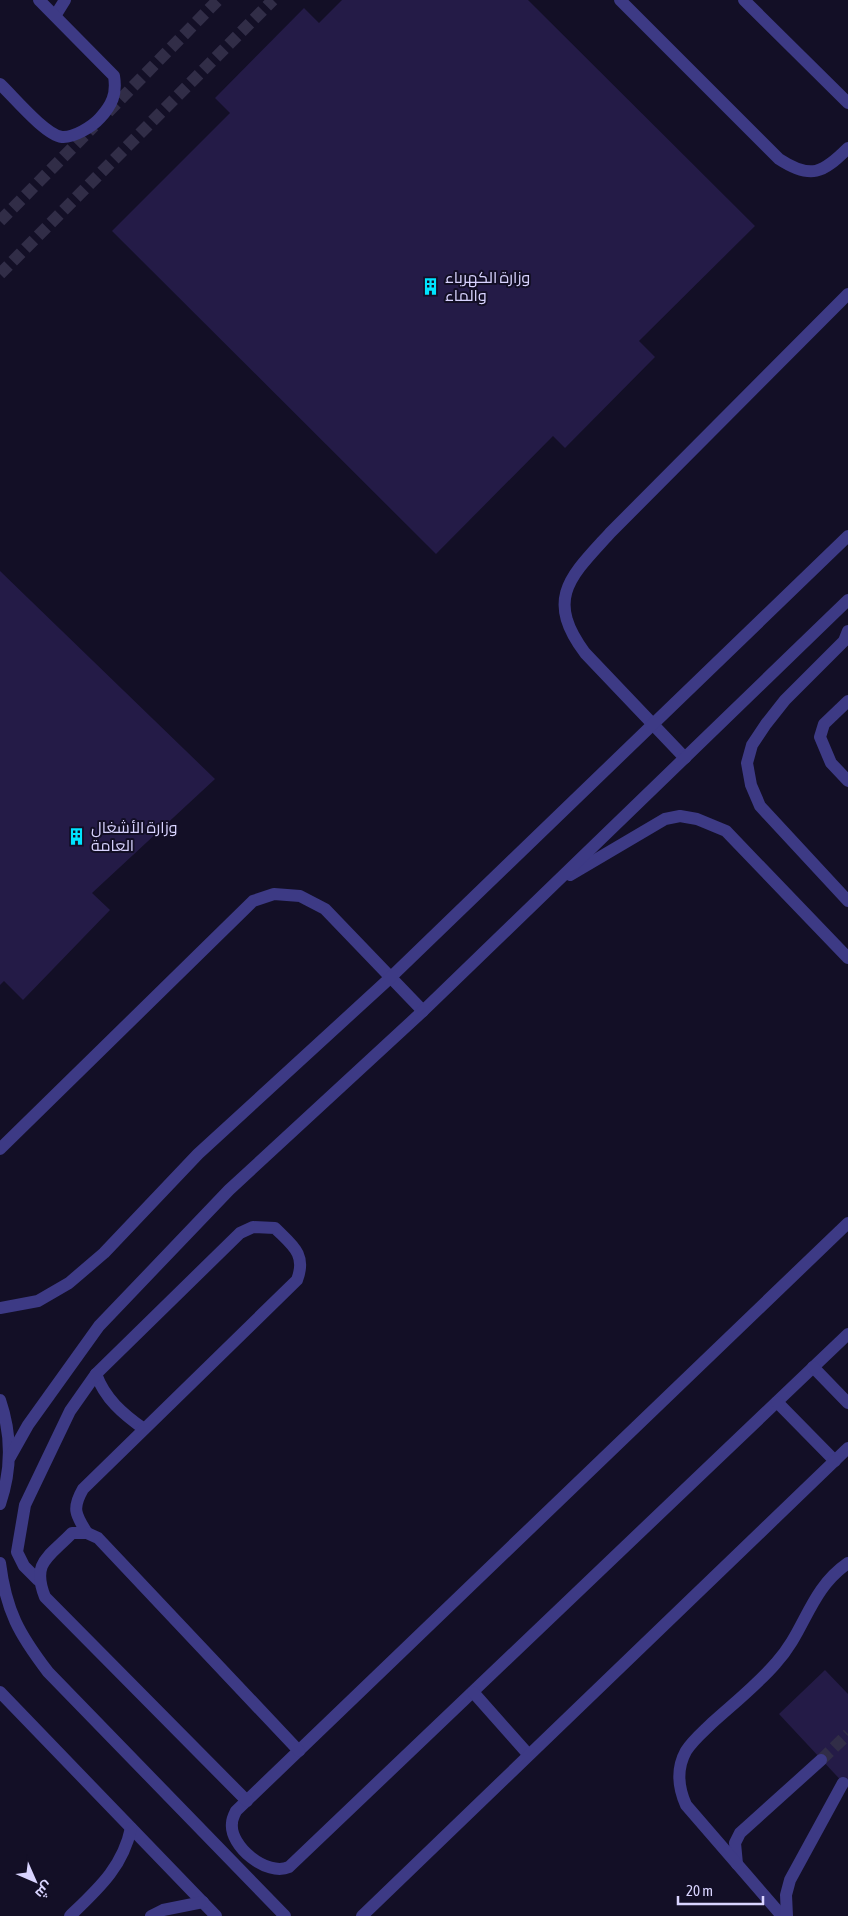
<svg xmlns="http://www.w3.org/2000/svg" width="848" height="1916" font-family="'Asap Condensed',Cairo,sans-serif">
  <rect width="100%" height="100%" fill="#130f26"/>
  <g fill="#241b47">
    <path d="M 342,0 L 528,0 L 755,226 L 639,341 L 655,357 L 565,448 L 553,436 L 436,554 L 112,231 L 230,113 L 215,98 L 304,8 L 319,23 Z"/>
    <path d="M 0,571 L 215,779 L 92,893 L 110,910 L 23,1000 L 4,981 L 0,985 Z"/>
    <path d="M 825,1670 L 848,1694 L 848,1788 L 779,1714 Z"/>
  </g>
  <g fill="none" stroke-linecap="round" stroke-linejoin="round">
    <g stroke="#312d47" stroke-width="12" stroke-dasharray="12 6" stroke-linecap="butt">
      <path d="M 108,112 L 218,0"/>
      <path d="M 0,221 L 94,126"/>
      <path d="M 0,274 L 273,0"/>
      <path d="M 821,1760 L 848,1734"/>
    </g>
    <g stroke="#3d3a85" stroke-width="12">
      <path d="M 620,0 L 779,159 C 811,180 823,173 848,148"/>
      <path d="M 744,0 L 848,103"/>
      <path d="M 55,16 L 65,0"/>
      <path d="M 0,84 C 13,96 45,135 62,137 C 73,138 92,127 100,118 C 112,105 117,94 114,76 L 39,0"/>
      <path d="M 848,631 L 844,641 L 785,700 L 766,724 L 752,745 L 747,763 L 751,785 L 760,806 L 848,901"/>
      <path d="M 848,701 L 824,724 L 820,737 L 831,763 L 848,781"/>
      <path d="M 685,758 L 585,653 C 544,598 571,576 610,533 L 848,294"/>
      <path d="M 570,875 L 665,819 L 680,816 L 697,819 L 726,831 L 848,958"/>
      <path d="M 0,1149 L 253,901 L 274,894 L 300,896 L 325,909 L 423,1011"/>
      <path d="M 848,1223 L 236,1811 C 234,1815 232,1819 232,1823 C 229,1846 267,1877 289,1867 L 848,1334"/>
      <path d="M 0,1308 L 38,1301 L 69,1283 L 104,1253 L 198,1154 L 390,978 L 848,536"/>
      <path d="M 813,1367 L 848,1403"/>
      <path d="M 96,1374 C 105,1399 123,1414 144,1429"/>
      <path d="M 0,1400 C 12,1435 12,1469 0,1504"/>
      <path d="M 777,1402 L 835,1461"/>
      <path d="M 10,1457 L 28,1425 L 99,1326 L 229,1190 L 423,1011 L 848,600"/>
      <path d="M 0,1563 C 6,1611 19,1634 48,1672 L 285,1916"/>
      <path d="M 38,1580 L 24,1566 L 17,1552 L 25,1505 L 70,1411 L 96,1374 L 240,1233 L 253,1227 L 275,1228 C 292,1245 307,1254 297,1280 L 83,1489 C 72,1508 75,1514 87,1533"/>
      <path d="M 0,1692 L 216,1916"/>
      <path d="M 473,1692 L 528,1754"/>
      <path d="M 247,1801 L 45,1597 C 31,1562 49,1557 72,1533 L 87,1533 L 98,1538 L 299,1751"/>
      <path d="M 737,1864 L 735,1843 L 740,1833 L 821,1760"/>
      <path d="M 70,1916 C 98,1889 123,1867 131,1828"/>
      <path d="M 151,1916 L 163,1910 L 203,1902"/>
      <path d="M 362,1916 L 848,1448"/>
      <path d="M 782,1916 L 686,1805 C 678,1787 676,1769 686,1751 C 693,1740 703,1732 712,1723 C 733,1704 757,1685 776,1663 C 806,1630 809,1590 848,1563"/>
      <path d="M 787,1916 L 786,1895 L 790,1880 L 843,1783"/>
    </g>
  </g>
  <defs>
    <symbol id="building-bare" viewBox="-9 -9 18 18"><path d="M-4-6H4V6H1V3H-1V6H-4ZM-2.5-4.3h1.7v1.8h-1.7ZM.8-4.3h1.7v1.8H.8ZM-2.5-1h1.7V.8h-1.7ZM.8-1h1.7V.8H.8Z" fill="#00e5ff" stroke="#130f26" stroke-width="2.5" paint-order="stroke"/></symbol>
  </defs>
  <g fill-rule="evenodd">
    <use href="#building-bare" x="418" y="274" width="25" height="25"/>
    <use href="#building-bare" x="64" y="824" width="25" height="25"/>
  </g>
  <g text-anchor="middle" stroke-width="4" stroke-linejoin="round" paint-order="stroke">
    <g font-size="16" fill="#d9d4ff" stroke="#130f26" text-anchor="start">
      <text x="445" y="283">وزارة الكهرباء<tspan x="445" dy="18">والماء</tspan></text>
      <text x="91" y="833">وزارة الأشغال<tspan x="91" dy="18">العامة</tspan></text>
    </g>
  </g>
  <g transform="translate(35 1881) rotate(135)" stroke="#130f26" stroke-width="4" paint-order="stroke">
  <path d="M0-4L9 19L0 12L-9 19Z" fill="#d9d4ff"/>
  <text y="-8" font-size="14" font-weight="bold" text-anchor="middle" fill="#d9d4ff">ش</text>
  </g>
  <path d="M678 1896v8h85v-8" fill="none" stroke="#d9d4ff" stroke-width="2.5"/>
  <text x="686" y="1896" font-size="15" fill="#d9d4ff" stroke="#130f26" stroke-width="4" paint-order="stroke">20 m</text>
</svg>
